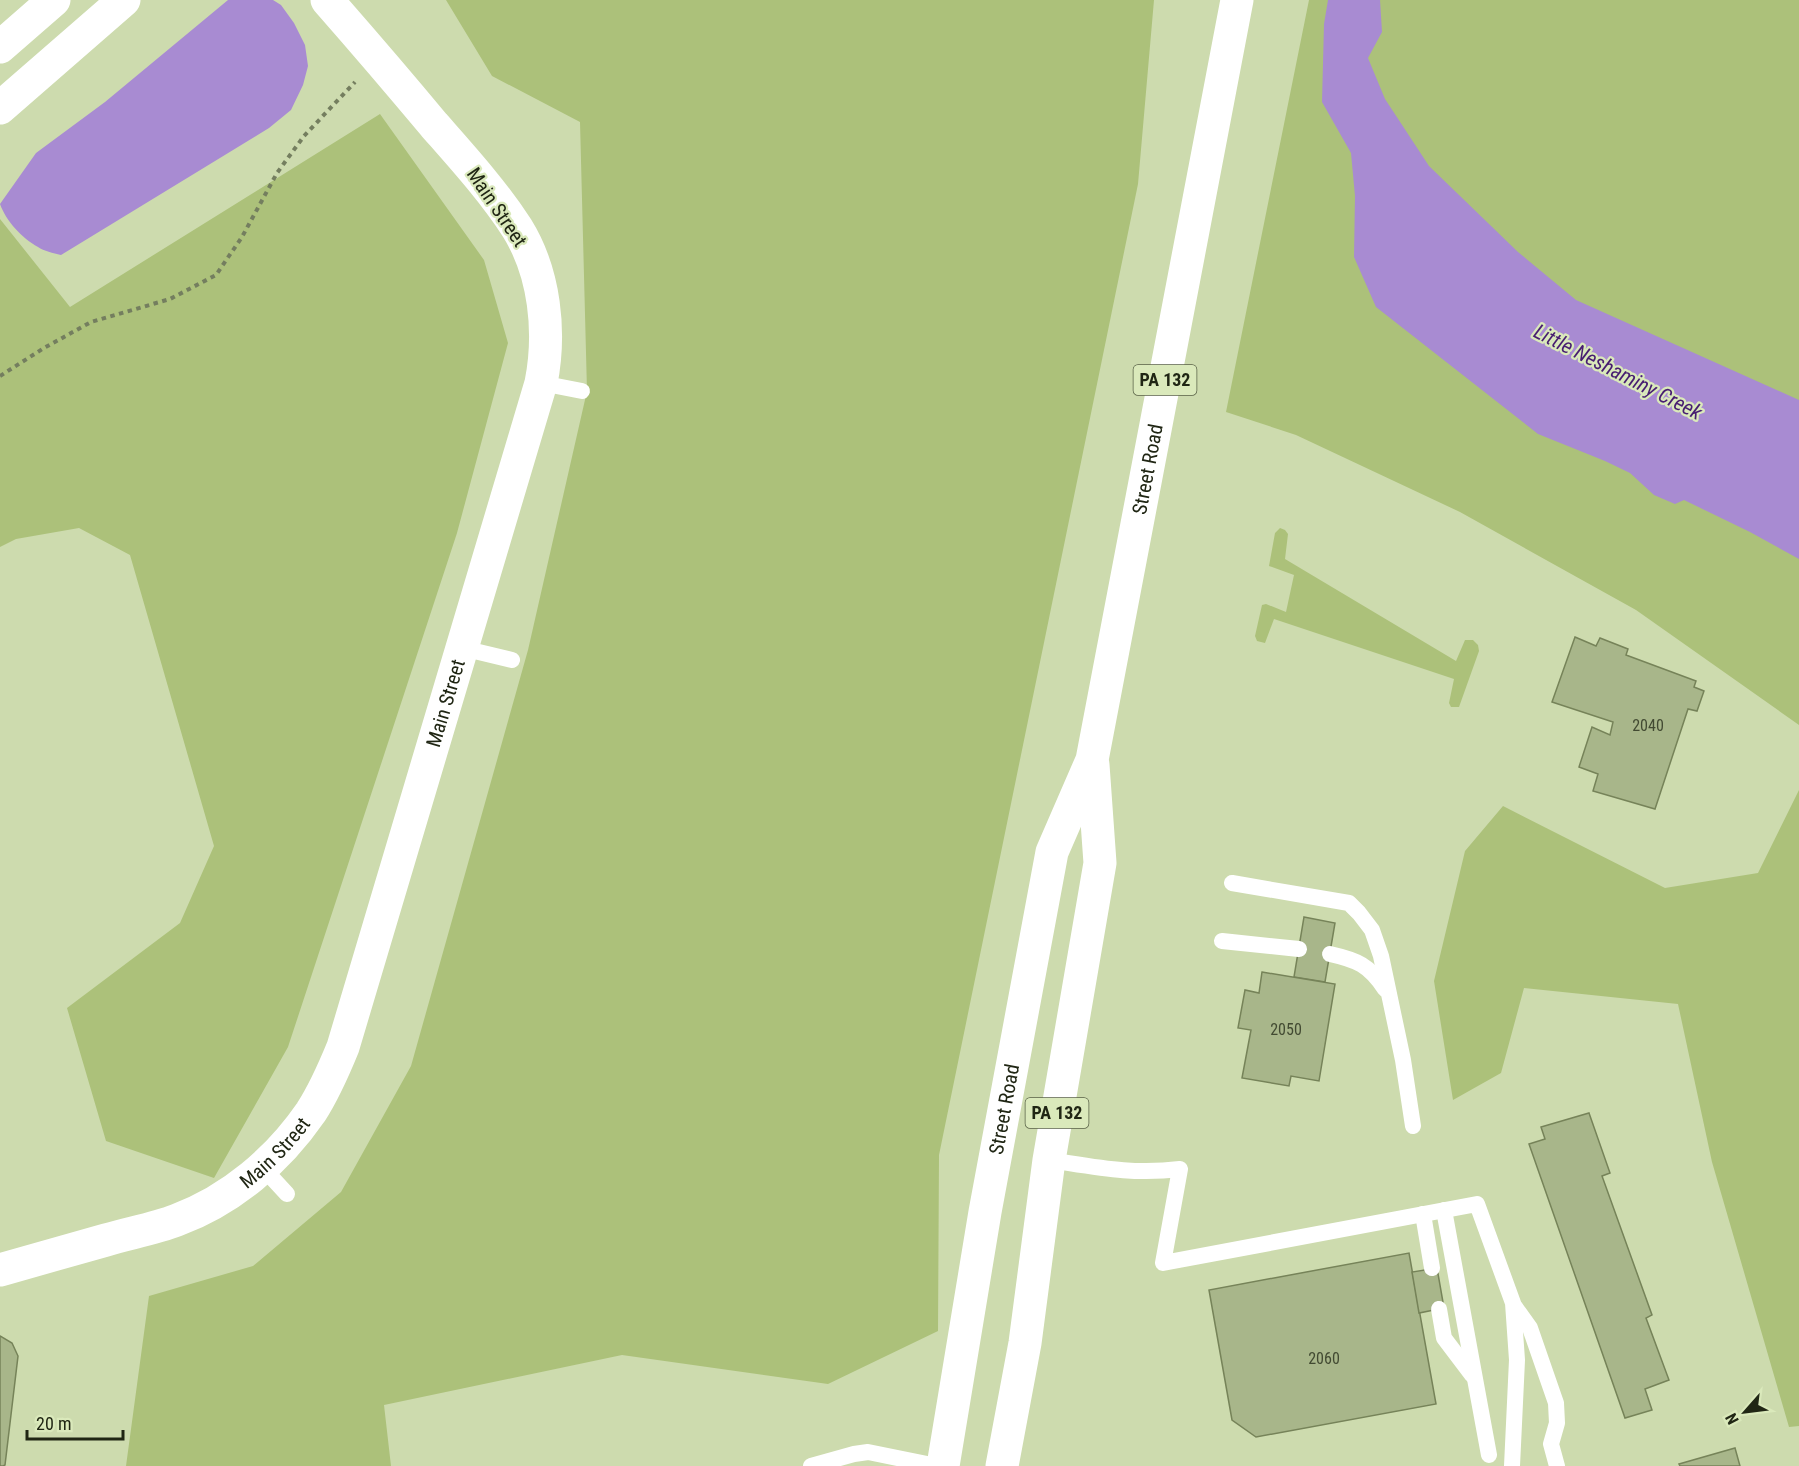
<svg xmlns="http://www.w3.org/2000/svg" width="1799" height="1466" font-family="'Roboto Condensed',sans-serif">
  <rect width="100%" height="100%" fill="#cddbae"/>
  <g fill="#acc17a">
    <path d="M 446,0 L 1154,0 L 1138,184 L 939,1155 L 938,1331 L 828,1384 L 622,1355 L 384,1405 L 391,1466 L 126,1466 L 149,1296 L 253,1266 L 341,1192 L 411,1066 L 528,650 L 587,391 L 580,122 L 492,76 Z"/>
    <path d="M 1309,0 L 1799,0 L 1799,725 L 1636,610 L 1460,512 L 1296,435 L 1226,412 Z"/>
    <path d="M 380,114 L 484,260 L 508,343 L 457,533 L 288,1047 L 214,1178 L 106,1141 L 67,1008 L 180,923 L 214,846 L 130,555 L 79,528 L 16,539 L 0,547 L 0,219 L 70,307 Z"/>
    <path d="M 1280,528 L 1285,530 L 1288,534 L 1285,559 L 1456,661 L 1465,640 L 1473,640 L 1478,645 L 1479,651 L 1459,707 L 1451,707 L 1449,703 L 1454,679 L 1274,619 L 1265,643 L 1257,641 L 1255,636 L 1262,605 L 1266,604 L 1286,612 L 1294,575 L 1269,566 L 1275,533 Z"/>
    <path d="M 1799,790 L 1799,1426 L 1789,1427 L 1712,1162 L 1678,1004 L 1524,988 L 1501,1073 L 1453,1100 L 1434,981 L 1465,851 L 1503,806 L 1665,888 L 1758,873 Z"/>
  </g>
  <g fill="#a88bd2">
    <path d="M 228,0 L 273,0 L 281,5 L 294,23 L 305,45 L 308,66 L 303,85 L 291,110 L 269,128 L 61,255 C 53,253 44,251 38,247 C 22,238 6,221 0,204 L 36,153 L 105,102 Z"/>
    <path d="M 1328,0 L 1380,0 L 1382,32 L 1368,58 L 1385,99 L 1429,166 L 1518,252 L 1576,300 L 1799,400 L 1799,559 L 1750,532 L 1684,500 L 1675,504 L 1654,495 L 1630,473 L 1605,461 L 1538,434 L 1376,307 L 1354,257 L 1355,196 L 1351,153 L 1322,102 L 1324,24 Z"/>
  </g>
  <g fill="#a8b68a" stroke="#768359" stroke-width="1.5">
    <path d="M 1575,637 L 1596,646 L 1600,638 L 1628,649 L 1626,655 L 1696,681 L 1694,687 L 1704,691 L 1697,711 L 1688,709 L 1655,809 L 1593,791 L 1598,774 L 1579,767 L 1592,727 L 1610,735 L 1613,722 L 1552,702 Z"/>
    <path d="M 1304,917 L 1335,923 L 1325,982 L 1294,977 Z"/>
    <path d="M 1262,972 L 1335,984 L 1319,1081 L 1291,1076 L 1289,1086 L 1242,1078 L 1251,1030 L 1238,1028 L 1245,990 L 1259,993 Z"/>
    <path d="M 1589,1113 L 1610,1173 L 1602,1176 L 1652,1315 L 1646,1318 L 1669,1380 L 1645,1389 L 1652,1410 L 1625,1418 L 1529,1144 L 1545,1139 L 1541,1127 Z"/>
    <path d="M 1409,1253 L 1436,1404 L 1256,1437 L 1232,1420 L 1209,1290 Z"/>
    <path d="M 1437,1268 L 1444,1308 L 1419,1313 L 1412,1272 Z"/>
    <path d="M 0,1336 L 12,1343 L 18,1356 L 5,1465 L 3,1466 L 0,1466 Z"/>
    <path d="M 1735,1448 L 1740,1466 L 1680,1466 L 1679,1464 Z"/>
  </g>
  <g fill="none" stroke-linecap="round" stroke-linejoin="round">
    <path stroke="#747e5f" stroke-width="4" stroke-dasharray="4.5 4.5" stroke-linecap="butt" d="M 0,376 L 44,348 L 91,322 L 170,299 L 216,275 L 242,237 L 277,173 L 304,136 L 355,82"/>
    <g stroke="#fff" stroke-width="16">
      <path d="M 541,383 L 582,391"/>
      <path d="M 462,648 L 512,660"/>
      <path d="M 1232,883 L 1349,903 L 1359,913 L 1372,930 L 1381,956 L 1403,1060 L 1413,1126"/>
      <path d="M 1222,941 L 1299,949"/>
      <path d="M 1330,954 C 1357,960 1369,965 1385,989"/>
      <path d="M 1049,1160 C 1096,1167 1132,1175 1180,1169 L 1163,1263 L 1477,1204 L 1513,1303 L 1517,1360 L 1512,1466"/>
      <path d="M 263,1168 L 287,1194"/>
      <path d="M 1444,1210 L 1489,1455"/>
      <path d="M 1423,1214 L 1432,1268"/>
      <path d="M 1515,1307 L 1530,1328 L 1556,1403 L 1557,1423 L 1551,1444 L 1557,1466"/>
      <path d="M 1439,1309 L 1444,1338 L 1472,1375"/>
      <path d="M 811,1466 L 854,1454 L 868,1452 L 937,1466"/>
    </g>
    <g stroke="#fff" stroke-width="33">
      <path d="M 0,47 L 54,0"/>
      <path d="M 0,108 L 124,0"/>
      <path id="s1" d="M 0,1270 C 36,1260 71,1250 106,1240 C 129,1233 154,1229 177,1220 C 231,1200 278,1160 311,1112 C 324,1092 334,1069 343,1047 L 541,383 C 551,332 545,273 517,228 C 493,191 463,158 434,125 C 399,83 363,41 327,0"/>
    </g>
    <g stroke="#fff" stroke-width="33">
      <path id="s2" d="M 943,1466 L 985,1212 L 1052,852 L 1092,760 L 1237,0"/>
      <path d="M 1002,1466 L 1025,1343 L 1049,1160 L 1100,863 L 1093,765"/>
    </g>
  </g>
  <g text-anchor="middle" stroke-width="4.5" stroke-linejoin="round" paint-order="stroke">
    <g font-size="16" fill="#424a32">
      <text x="1648" y="731">2040</text>
      <text x="1286" y="1035">2050</text>
      <text x="1324" y="1364">2060</text>
    </g>
    <g fill="#dae9bb" stroke="#586046" stroke-width="1.5">
      <rect x="1133.5" y="365" width="63" height="30" rx="4.5"/>
      <rect x="1025.5" y="1098" width="63" height="30" rx="4.5"/>
    </g>
    <g font-size="18" font-weight="bold" fill="#202614">
      <text x="1165" y="386">PA 132</text>
      <text x="1057" y="1119">PA 132</text>
    </g>
    <g font-size="20" fill="#202614" stroke="#dae9bb">
      <text transform="translate(497 207) rotate(56)" y="7">Main Street</text>
      <text dy="7" stroke="none"><textPath href="#s2" startOffset="1020">Street Road</textPath></text>
      <text dy="7" stroke="none"><textPath href="#s1" startOffset="790">Main Street</textPath></text>
      <text dy="7" stroke="none"><textPath href="#s2" startOffset="362">Street Road</textPath></text>
      <text dy="7" stroke="none"><textPath href="#s1" startOffset="304">Main Street</textPath></text>
    </g>
    <g font-size="21" font-style="italic" fill="#471d71" stroke="#dae9bb">
      <text transform="translate(1618 372) rotate(27)" y="7">Little Neshaminy Creek</text>
    </g>
  </g>
  <g transform="translate(1745 1412) rotate(242)" stroke="#dae9bb" stroke-width="4.5" paint-order="stroke">
  <path d="M0-4.5L10 22L0 15L-10 22Z" fill="#202614"/>
  <text y="-9" font-size="16" font-weight="bold" text-anchor="middle" fill="#202614">N</text>
  </g>
  <path d="M27 1430v9h96v-9" fill="none" stroke="#202614" stroke-width="3"/>
  <text x="36" y="1430" font-size="18" fill="#202614" stroke="#dae9bb" stroke-width="4.5" paint-order="stroke">20 m</text>
</svg>
